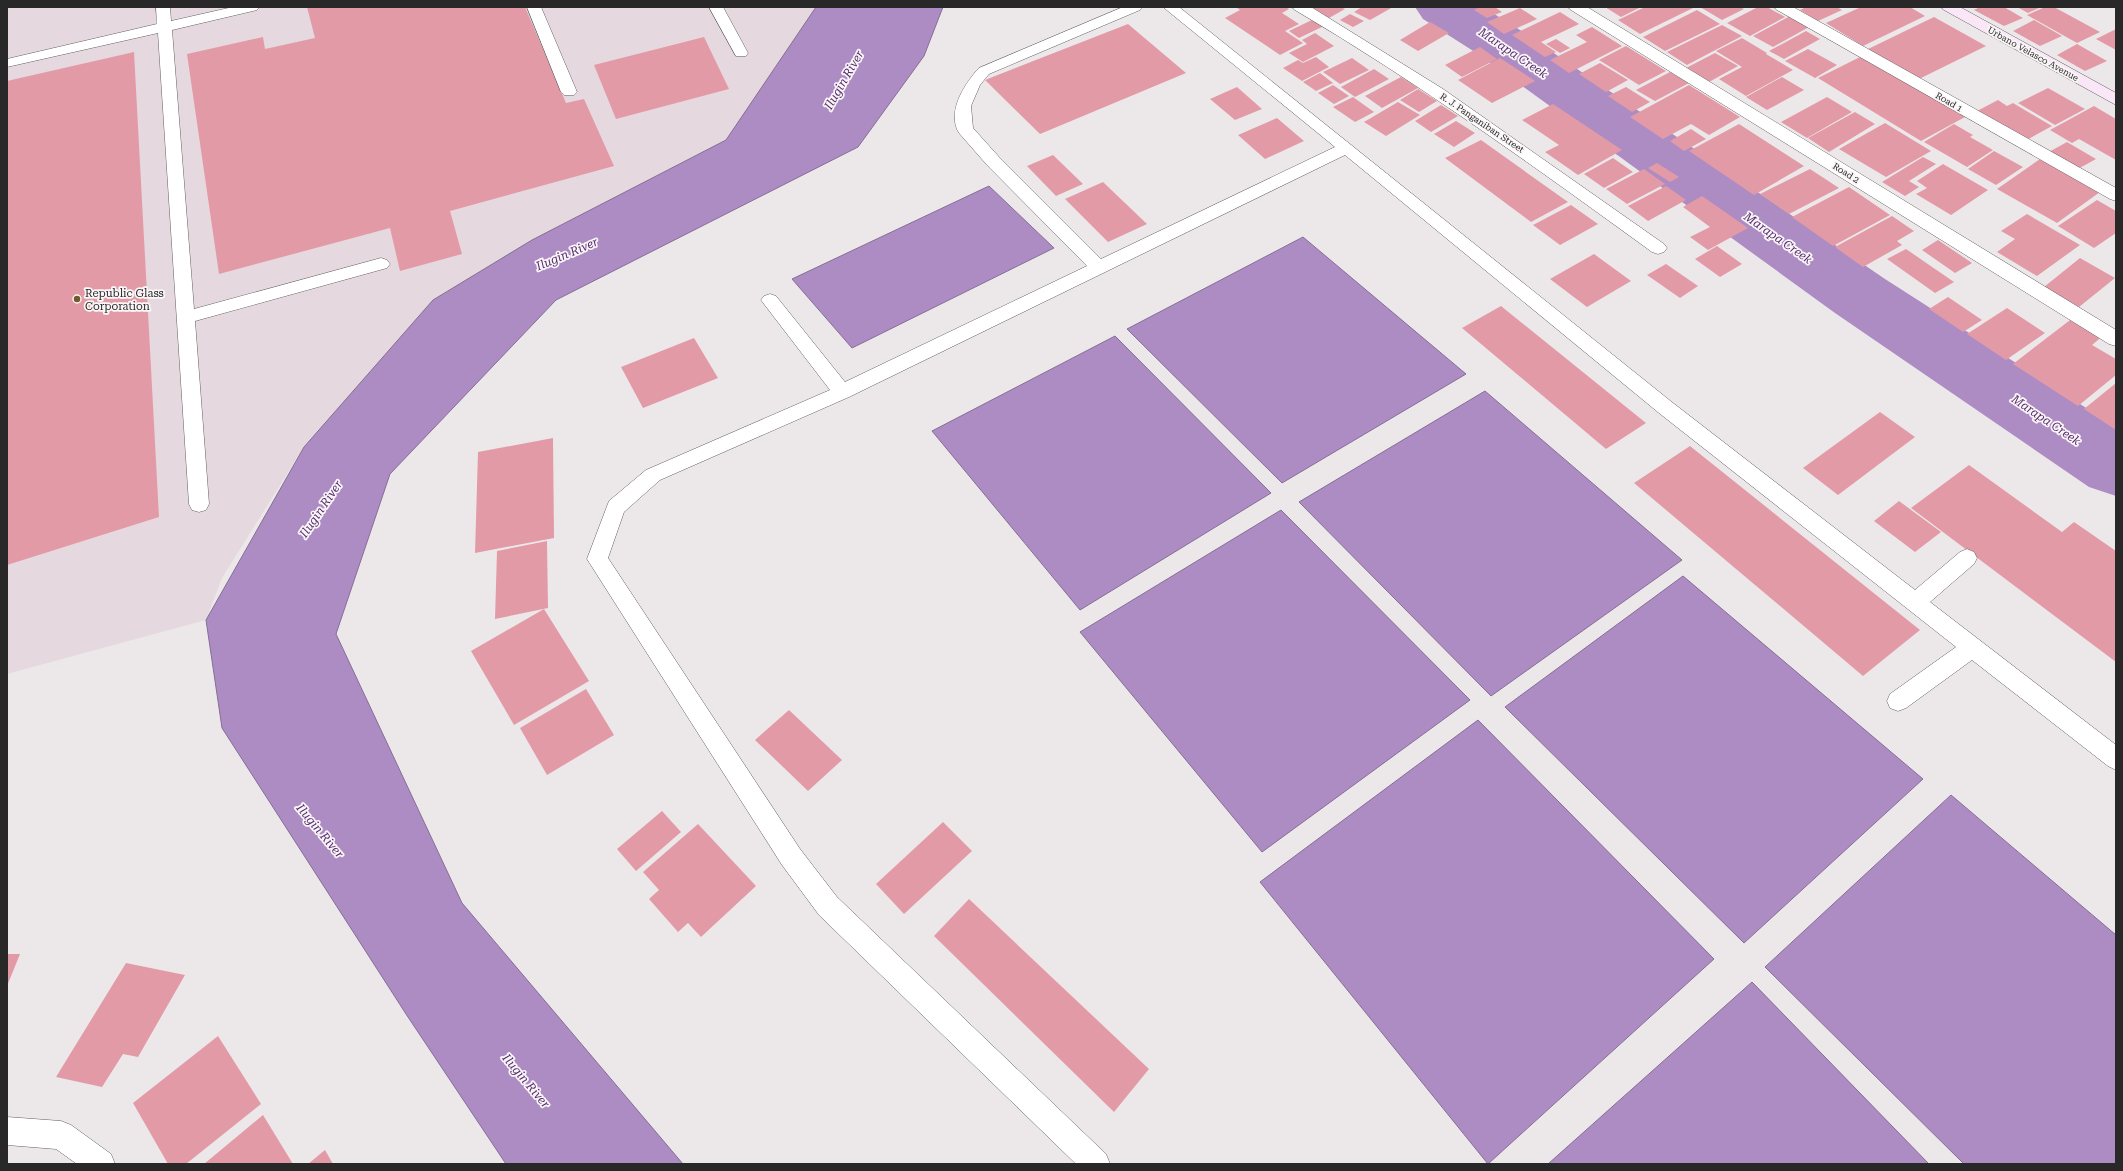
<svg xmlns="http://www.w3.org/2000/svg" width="2123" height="1171" font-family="'Roboto Serif',serif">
  <rect width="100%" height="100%" fill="#ece8ea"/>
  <path fill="#e5d9df" d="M 7,7 L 816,7 L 726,140 L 532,240 L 304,447 L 222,578 L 206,620 L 7,674 Z"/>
  <g fill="#ad8cc4" stroke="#856e96">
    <path d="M 816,7 L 943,7 L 924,56 L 858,147 L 556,300 L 390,474 L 336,634 L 462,903 L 683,1164 L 506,1164 L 406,1014 L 222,728 L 206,620 L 304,447 L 433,300 L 532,240 L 726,140 Z"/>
    <path d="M 989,186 L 1054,248 L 852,348 L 792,279 Z"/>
    <path d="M 1303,237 L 1466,374 L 1282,483 L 1127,329 Z"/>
    <path d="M 1115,336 L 1271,493 L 1080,610 L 932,431 Z"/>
    <path d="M 1485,391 L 1682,560 L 1491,696 L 1299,502 Z"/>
    <path d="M 1281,510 L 1470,700 L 1262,852 L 1080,632 Z"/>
    <path d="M 1683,576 L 1923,779 L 1744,943 L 1505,707 Z"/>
    <path d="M 1478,720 L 1714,959 L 1488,1164 L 1260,882 Z"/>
    <path d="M 1951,795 L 2116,935 L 2116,1164 L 1964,1164 L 1765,967 Z"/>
    <path d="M 1752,982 L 1929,1164 L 1548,1164 Z"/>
  </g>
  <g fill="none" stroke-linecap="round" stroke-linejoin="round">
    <path fill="#ad8cc4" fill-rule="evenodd" d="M 1415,7 L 1483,7 L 1520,30 L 1885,279 L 2116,427 L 2116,496 L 2089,487 L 1835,313 L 1478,54 L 1423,19 Z"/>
  </g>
  <g fill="#e39aa7">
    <path d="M 307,7 L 525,7 L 566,103 L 584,99 L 614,166 L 450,211 L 462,254 L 400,271 L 390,228 L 219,274 L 187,54 L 263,37 L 265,49 L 315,38 Z"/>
    <path d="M 1236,7 L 1286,7 L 1289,9 L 1282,13 L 1299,24 L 1285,31 L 1303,43 L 1280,55 L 1225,18 L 1240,10 Z"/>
    <path d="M 1311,7 L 1341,7 L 1345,9 L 1329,18 Z"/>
    <path d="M 1362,7 L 1393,7 L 1370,20 L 1354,12 Z"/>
    <path d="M 1480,7 L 1495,7 L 1502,12 L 1487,18 L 1474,10 Z"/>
    <path d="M 1605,7 L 1641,7 L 1621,17 Z"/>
    <path d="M 1645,7 L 1690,7 L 1693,8 L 1640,34 L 1618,20 Z"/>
    <path d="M 1700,7 L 1740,7 L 1744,9 L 1722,20 Z"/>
    <path d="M 1758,7 L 1767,7 L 1785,17 L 1750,36 L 1727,23 Z"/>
    <path d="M 1806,7 L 1837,7 L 1842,10 L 1818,21 L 1800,10 Z"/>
    <path d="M 1861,7 L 1910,7 L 1925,16 L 1863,46 L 1826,23 Z"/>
    <path d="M 1980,7 L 2004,7 L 2023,18 L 2004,26 L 1974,10 Z"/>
    <path d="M 2017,7 L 2041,7 L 2028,13 Z"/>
    <path d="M 2045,7 L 2054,7 L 2100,32 L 2077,43 L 2027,15 Z"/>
    <path d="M 1520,8 L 1537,19 L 1504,34 L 1487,22 Z"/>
    <path d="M 1697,10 L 1720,24 L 1665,51 L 1643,37 Z"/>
    <path d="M 1560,12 L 1579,24 L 1541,42 L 1556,52 L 1545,57 L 1512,35 Z"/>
    <path d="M 1350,14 L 1364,21 L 1353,27 L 1340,20 Z"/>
    <path d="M 1790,16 L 1809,27 L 1773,47 L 1753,36 Z"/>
    <path d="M 1934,17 L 1986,46 L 1917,80 L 1866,50 Z"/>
    <path d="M 1314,19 L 1324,26 L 1299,38 L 1289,31 Z"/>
    <path d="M 2034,20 L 2062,36 L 2040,46 L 2013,31 Z"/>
    <path d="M 1430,22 L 1449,33 L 1418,51 L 1400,40 Z"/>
    <path d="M 1128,24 L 1186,73 L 1040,134 L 985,80 Z"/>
    <path d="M 1722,25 L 1742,36 L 1687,65 L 1667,52 Z"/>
    <path d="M 1592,27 L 1622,46 L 1569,73 L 1550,60 L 1587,42 L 1576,35 Z"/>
    <path d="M 2116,29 L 2116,50 L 2096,39 Z"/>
    <path d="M 1806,31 L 1820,39 L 1784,59 L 1769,51 Z"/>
    <path d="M 1315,33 L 1334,46 L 1303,62 L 1289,53 L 1307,44 L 1302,40 Z"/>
    <path d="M 704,37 L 729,89 L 616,119 L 594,65 Z"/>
    <path d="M 1742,38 L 1767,53 L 1766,54 L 1793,70 L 1746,96 L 1719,79 L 1742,67 L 1716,51 Z"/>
    <path d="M 1556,39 L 1570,48 L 1560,53 L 1546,44 Z"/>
    <path d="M 2077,44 L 2107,61 L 2085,71 L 2057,55 Z"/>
    <path d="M 1626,46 L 1666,71 L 1639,85 L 1599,60 Z"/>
    <path d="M 1480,47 L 1497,59 L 1462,77 L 1445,65 Z"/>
    <path d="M 1808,49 L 1837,65 L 1815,78 L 1785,61 Z"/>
    <path d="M 134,52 L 159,517 L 7,565 L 7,81 Z"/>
    <path d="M 1715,53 L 1738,66 L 1709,82 L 1686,68 Z"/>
    <path d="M 1862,56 L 1965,117 L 1921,141 L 1818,78 Z"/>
    <path d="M 1316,57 L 1329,67 L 1302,81 L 1283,68 L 1298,60 L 1303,63 Z"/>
    <path d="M 1352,58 L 1369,70 L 1340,84 L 1323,72 Z"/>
    <path d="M 1500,58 L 1535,81 L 1492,103 L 1458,80 Z"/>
    <path d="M 1600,63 L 1628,80 L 1606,92 L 1579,74 Z"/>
    <path d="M 1374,69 L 1389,79 L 1355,97 L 1341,87 Z"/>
    <path d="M 1670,72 L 1689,83 L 1655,101 L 1636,90 Z"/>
    <path d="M 1320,73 L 1333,83 L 1316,91 L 1303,82 Z"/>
    <path d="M 1401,77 L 1418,88 L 1382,108 L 1365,96 Z"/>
    <path d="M 1782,77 L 1804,90 L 1767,110 L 1746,97 Z"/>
    <path d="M 1333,85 L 1349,96 L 1334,104 L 1318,93 Z"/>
    <path d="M 1689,85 L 1740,117 L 1709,135 L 1691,124 L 1663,139 L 1630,117 Z"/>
    <path d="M 1237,87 L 1262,109 L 1235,120 L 1210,99 Z"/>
    <path d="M 1626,87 L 1650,102 L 1632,112 L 1608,96 Z"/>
    <path d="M 2048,88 L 2085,109 L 2055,125 L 2018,103 Z"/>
    <path d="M 1418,89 L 1437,101 L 1419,112 L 1400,100 Z"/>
    <path d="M 1353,97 L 1374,112 L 1355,122 L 1333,107 Z"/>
    <path d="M 1827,97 L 1852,112 L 1807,138 L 1781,122 Z"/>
    <path d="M 1998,100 L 2007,106 L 2013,103 L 2052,126 L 2025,141 L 1977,111 Z"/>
    <path d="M 1398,102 L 1420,115 L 1386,136 L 1364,122 Z"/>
    <path d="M 1553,104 L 1622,150 L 1578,175 L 1545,152 L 1559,145 L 1522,120 Z"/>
    <path d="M 1441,105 L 1458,116 L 1431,132 L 1415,121 Z"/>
    <path d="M 2094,106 L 2116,119 L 2116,160 L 2079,139 L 2072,143 L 2050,130 Z"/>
    <path d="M 1855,112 L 1875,124 L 1829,152 L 1808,138 Z"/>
    <path d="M 1277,118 L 1304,141 L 1265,159 L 1238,135 Z"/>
    <path d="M 1456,121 L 1475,133 L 1454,147 L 1434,134 Z"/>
    <path d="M 1885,123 L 1931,151 L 1886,177 L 1839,149 Z"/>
    <path d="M 1739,124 L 1804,166 L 1754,195 L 1689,151 Z"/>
    <path d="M 1954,124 L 1973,135 L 1970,137 L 1993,150 L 1967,167 L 1924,142 Z"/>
    <path d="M 1691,129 L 1706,139 L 1684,151 L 1670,141 Z"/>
    <path d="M 1481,140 L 1568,202 L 1531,222 L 1445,158 Z"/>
    <path d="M 2067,142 L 2096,159 L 2076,170 L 2047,153 Z"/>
    <path d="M 1994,151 L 2023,167 L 1996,185 L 1968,169 Z"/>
    <path d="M 1053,155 L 1083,184 L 1056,196 L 1027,166 Z"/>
    <path d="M 1923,157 L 1936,164 L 1909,181 L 1919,187 L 1905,196 L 1882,182 Z"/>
    <path d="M 1613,158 L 1633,172 L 1604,188 L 1584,174 Z"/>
    <path d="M 2040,159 L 2100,192 L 2057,223 L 1997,189 Z"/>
    <path d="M 1657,163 L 1679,177 L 1670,182 L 1648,168 Z"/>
    <path d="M 1943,164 L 1988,190 L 1951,215 L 1916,194 L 1927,188 L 1917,181 Z"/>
    <path d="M 1644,169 L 1665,184 L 1627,204 L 1606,189 Z"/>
    <path d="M 1810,169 L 1839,188 L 1789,214 L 1760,194 Z"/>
    <path d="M 1103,182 L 1147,224 L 1108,242 L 1065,199 Z"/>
    <path d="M 1666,186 L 1686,200 L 1648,221 L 1628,206 Z"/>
    <path d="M 1849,187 L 1890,215 L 1833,246 L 1792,217 Z"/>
    <path d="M 1702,196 L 1748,228 L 1708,250 L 1690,237 L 1710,227 L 1683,207 Z"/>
    <path d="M 2097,200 L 2116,211 L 2116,233 L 2094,248 L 2058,226 Z"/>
    <path d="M 1571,205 L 1598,224 L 1560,245 L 1533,225 Z"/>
    <path d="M 2027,214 L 2080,245 L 2037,276 L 1997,252 L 2015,239 L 2001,231 Z"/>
    <path d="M 1892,216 L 1914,231 L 1897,241 L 1902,245 L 1863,267 L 1835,247 Z"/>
    <path d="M 1938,240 L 1972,263 L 1955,273 L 1922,250 Z"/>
    <path d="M 1717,246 L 1742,264 L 1720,277 L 1695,259 Z"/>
    <path d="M 1906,249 L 1954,282 L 1935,293 L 1887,259 Z"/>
    <path d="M 1594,254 L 1631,281 L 1587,307 L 1550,279 Z"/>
    <path d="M 2080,258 L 2115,278 L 2079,307 L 2044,287 Z"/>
    <path d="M 1666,264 L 1698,286 L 1680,298 L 1647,275 Z"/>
    <path d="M 1948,297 L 1982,320 L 1963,332 L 1929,309 Z"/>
    <path d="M 1501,306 L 1646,423 L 1606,449 L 1462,328 Z"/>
    <path d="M 2007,308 L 2045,333 L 2006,360 L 1967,334 Z"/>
    <path d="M 2074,317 L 2104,335 L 2092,345 L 2116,359 L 2116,375 L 2078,406 L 2013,364 Z"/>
    <path d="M 694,338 L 718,378 L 643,408 L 621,367 Z"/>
    <path d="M 2116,383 L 2116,430 L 2084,409 Z"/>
    <path d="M 1880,412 L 1915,437 L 1838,495 L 1803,468 Z"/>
    <path d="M 553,438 L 554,538 L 475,553 L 478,452 Z"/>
    <path d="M 1690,446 L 1920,630 L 1863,676 L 1634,483 Z"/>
    <path d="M 1969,465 L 2062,532 L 2074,522 L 2116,551 L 2116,662 L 1911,508 Z"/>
    <path d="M 1899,501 L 1941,532 L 1915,552 L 1874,521 Z"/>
    <path d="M 547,541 L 548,608 L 495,619 L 497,551 Z"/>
    <path d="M 544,609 L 589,681 L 514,725 L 471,651 Z"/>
    <path d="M 586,689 L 614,735 L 547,775 L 520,728 Z"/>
    <path d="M 789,710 L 842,760 L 808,791 L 755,740 Z"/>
    <path d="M 662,811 L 681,832 L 636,871 L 617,849 Z"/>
    <path d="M 943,822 L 972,851 L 904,914 L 876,884 Z"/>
    <path d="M 698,824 L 756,886 L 701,937 L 688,923 L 678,932 L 649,899 L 659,890 L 643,872 Z"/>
    <path d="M 969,899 L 1149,1069 L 1114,1112 L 934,936 Z"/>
    <path d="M 7,954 L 20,954 L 7,986 Z"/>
    <path d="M 126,963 L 185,975 L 138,1057 L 123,1054 L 102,1087 L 56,1077 Z"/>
    <path d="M 218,1036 L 261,1104 L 186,1164 L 168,1164 L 133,1103 Z"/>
    <path d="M 263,1115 L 293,1164 L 204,1164 Z"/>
    <path d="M 325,1150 L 333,1164 L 308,1164 Z"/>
  </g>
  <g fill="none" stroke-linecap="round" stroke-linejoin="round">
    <defs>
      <g id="service">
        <path d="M 156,7 L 170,7 L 171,21 L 233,7 L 259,7 L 257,10 L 172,30 L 194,309 L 381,258 L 387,260 L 390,264 L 387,268 L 195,321 L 209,504 L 206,510 L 199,512 L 192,510 L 189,504 L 158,33 L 7,67 L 7,59 L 157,24 Z"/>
        <path d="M 527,7 L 541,7 L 577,92 L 574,95 L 564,95 L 561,92 Z"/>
        <path d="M 709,7 L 723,7 L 748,53 L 746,56 L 736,56 Z"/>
        <path d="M 1123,7 L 1142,7 L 1140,10 L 989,74 L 980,85 L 971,106 L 973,128 L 999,157 L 1101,259 L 1335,147 L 1163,7 L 1179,7 L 1673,403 L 1915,590 L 1960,552 L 1967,549 L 1974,552 L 1977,558 L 1974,564 L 1930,602 L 2116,745 L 2116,770 L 2108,766 L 1972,660 L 1906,708 L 1898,711 L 1890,708 L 1887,701 L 1890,694 L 1956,647 L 1659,413 L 1345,155 L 849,397 L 660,480 L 624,512 L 608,558 L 800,849 L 837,897 L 1106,1154 L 1110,1164 L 1076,1164 L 819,915 L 782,865 L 587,559 L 609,501 L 646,470 L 830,390 L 764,304 L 761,300 L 764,296 L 770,294 L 776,296 L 845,382 L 1087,266 L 987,165 L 959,133 C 946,112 965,83 979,68 Z"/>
      </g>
      <g id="minor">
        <path d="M 1292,7 L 1311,7 L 1443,89 L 1664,244 L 1667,248 L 1664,252 L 1658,254 L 1652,252 C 1535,167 1419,83 1295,10 Z"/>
        <path d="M 1568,7 L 1587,7 L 2116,330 L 2116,346 L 2109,344 L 1571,10 Z"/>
        <path d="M 1774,7 L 1793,7 L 2116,188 L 2116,201 L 2110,199 L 1777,10 Z"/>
        <path d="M 7,1117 L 61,1121 L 71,1125 L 111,1154 L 115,1164 L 77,1164 L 56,1149 L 7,1145 Z"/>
      </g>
      <path id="secondary" d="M 1941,7 L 1960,7 L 2116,93 L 2116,105 L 1944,10 Z"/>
    </defs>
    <use href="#service" stroke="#636061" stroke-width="1"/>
    <use href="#minor" stroke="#636061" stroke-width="1"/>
    <use href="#secondary" stroke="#636061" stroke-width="1"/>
    <use href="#service" fill="#fff" fill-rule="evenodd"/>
    <use href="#minor" fill="#fff" fill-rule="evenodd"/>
    <use href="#secondary" fill="#f9e6f7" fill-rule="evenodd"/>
  </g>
  <circle fill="#71592a" stroke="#faf6f7" stroke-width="1.5" cx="77" cy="299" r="4"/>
  <g text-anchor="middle" stroke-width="3.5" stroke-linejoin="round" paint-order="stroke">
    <g font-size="9" fill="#292829" stroke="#faf6f7">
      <text transform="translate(2033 54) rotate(29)" y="3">Urbano Velasco Avenue</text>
      <text transform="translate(1949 102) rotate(30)" y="3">Road 1</text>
      <text transform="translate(1482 123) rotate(34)" y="3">R. J. Panganiban Street</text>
      <text transform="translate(1846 173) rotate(32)" y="3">Road 2</text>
    </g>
    <g font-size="11" fill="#292829" stroke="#faf6f7" text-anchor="start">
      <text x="85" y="297">Republic Glass<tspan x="85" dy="13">Corporation</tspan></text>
    </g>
    <g font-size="12" font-style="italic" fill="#562b6f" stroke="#faf6f7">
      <text transform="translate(1513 53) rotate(34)" y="4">Marapa Creek</text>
      <text transform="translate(844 80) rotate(-60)" y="4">Ilugin River</text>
      <text transform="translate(1778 238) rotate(35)" y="4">Marapa Creek</text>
      <text transform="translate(567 254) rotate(-23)" y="4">Ilugin River</text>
      <text transform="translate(2046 420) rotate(34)" y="4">Marapa Creek</text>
      <text transform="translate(321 509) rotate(-56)" y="4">Ilugin River</text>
      <text transform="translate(320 831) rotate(50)" y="4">Ilugin River</text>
      <text transform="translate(526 1081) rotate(50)" y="4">Ilugin River</text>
    </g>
  </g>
  <rect width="2123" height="1171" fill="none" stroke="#292829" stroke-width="16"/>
</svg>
